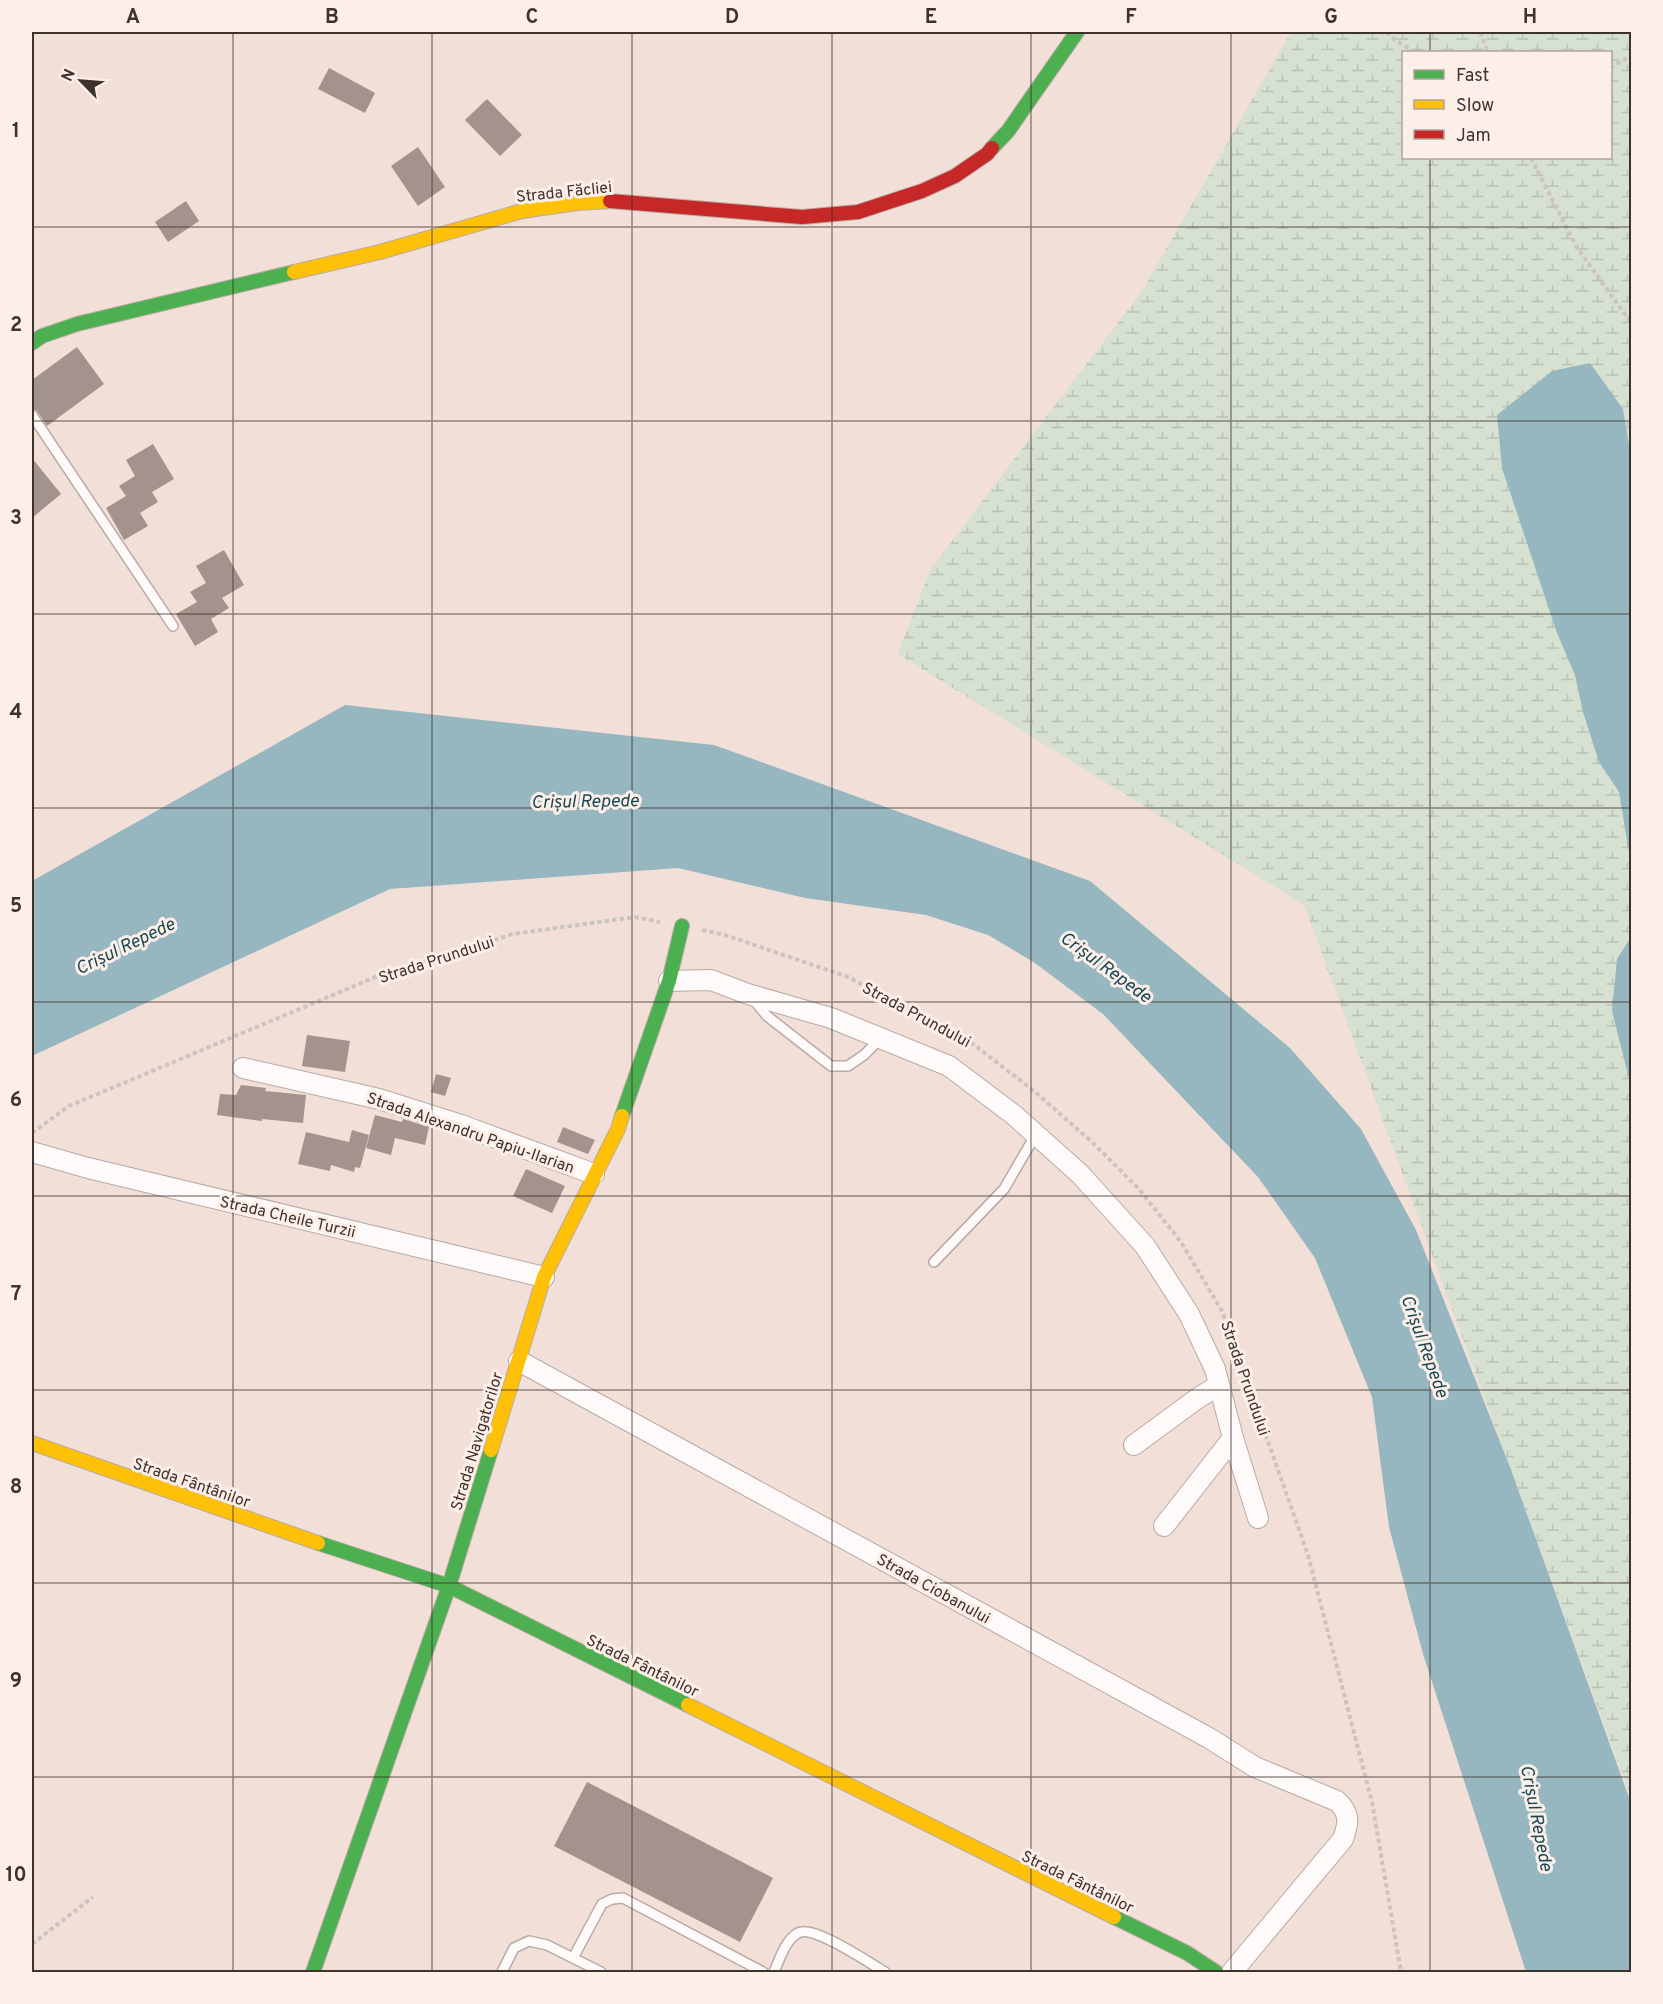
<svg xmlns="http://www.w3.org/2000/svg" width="1663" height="2004" font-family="Overpass,sans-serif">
  <defs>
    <pattern id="wetland-marsh" width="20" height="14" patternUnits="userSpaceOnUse" patternTransform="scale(1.5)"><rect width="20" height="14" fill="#d6e1d1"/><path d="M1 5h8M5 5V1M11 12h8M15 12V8" fill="none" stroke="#b9c2b4"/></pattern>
  </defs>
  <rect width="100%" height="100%" fill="#f2e0d8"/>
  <path fill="url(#wetland-marsh)" fill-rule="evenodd" d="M 1291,32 L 1631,32 L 1631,1798 L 1304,905 L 898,654 L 930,570 L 1142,291 ZM 1404,52 L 1610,52 L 1610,158 L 1404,158 Z"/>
  <g fill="#96b6c0">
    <path d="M 1590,363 L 1623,409 L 1631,457 L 1631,864 L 1619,792 L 1599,762 L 1583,712 L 1575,675 L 1557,633 L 1502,468 L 1497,415 L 1552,371 Z"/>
    <path d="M 345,705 L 714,745 L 1090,881 L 1290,1048 L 1361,1129 L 1416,1230 L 1510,1467 L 1631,1803 L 1631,1972 L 1526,1972 L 1423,1654 L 1389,1527 L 1372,1397 L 1315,1258 L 1258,1177 L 1103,1014 L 1035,963 L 988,935 L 926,915 L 805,898 L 678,868 L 390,889 L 32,1056 L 32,881 Z"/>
    <path d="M 1631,937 L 1631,1086 L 1612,1011 L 1617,959 Z"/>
  </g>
  <g fill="#a3938c">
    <path d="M 329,68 L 375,93 L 365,113 L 318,89 Z"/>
    <path d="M 487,99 L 522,135 L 500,156 L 465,120 Z"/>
    <path d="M 418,147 L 445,187 L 418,206 L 391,166 Z"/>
    <path d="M 186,201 L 199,221 L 168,242 L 155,222 Z"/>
    <path d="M 77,347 L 104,384 L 47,426 L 37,411 L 32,408 L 32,380 Z"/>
    <path d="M 153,444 L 174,479 L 152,492 L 158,502 L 140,513 L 148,526 L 124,540 L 106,508 L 126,496 L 119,486 L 135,476 L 126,460 Z"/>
    <path d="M 32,458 L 61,494 L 32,518 Z"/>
    <path d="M 224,550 L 244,585 L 222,598 L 229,608 L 211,619 L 218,632 L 195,646 L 176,614 L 197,602 L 190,592 L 206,583 L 196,566 Z"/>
    <path d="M 307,1035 L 350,1041 L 345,1072 L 302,1066 Z"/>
    <path d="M 436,1074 L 451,1078 L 445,1096 L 431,1092 Z"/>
    <path d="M 241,1085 L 266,1088 L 265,1091 L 306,1095 L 303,1123 L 262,1119 L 262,1121 L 217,1115 L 220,1094 L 236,1095 Z"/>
    <path d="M 375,1115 L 402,1122 L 403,1119 L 429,1127 L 425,1145 L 395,1138 L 391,1155 L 366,1148 Z"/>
    <path d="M 563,1127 L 595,1140 L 588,1154 L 557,1142 Z"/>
    <path d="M 352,1130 L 369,1135 L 360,1168 L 355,1167 L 354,1172 L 331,1165 L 330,1171 L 298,1164 L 306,1132 L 349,1142 Z"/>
    <path d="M 526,1169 L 565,1186 L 552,1213 L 513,1196 Z"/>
    <path d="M 587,1782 L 773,1878 L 740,1942 L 554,1846 Z"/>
  </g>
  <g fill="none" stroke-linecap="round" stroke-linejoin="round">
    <defs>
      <g id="lane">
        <path d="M 32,415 L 173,626"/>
        <path d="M 752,998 L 767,1016 L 831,1066 L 848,1066 L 864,1055 L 881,1038"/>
        <path d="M 934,1262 L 1004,1189 L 1036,1134"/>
        <path d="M 573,1958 L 602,1904 L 612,1899 L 623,1898 L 763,1972"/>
        <path d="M 502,1972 L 514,1948 L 529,1941 L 547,1945 L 601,1972"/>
        <path d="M 774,1972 C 779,1961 785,1940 798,1933 C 813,1924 869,1963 885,1972"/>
      </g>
      <g id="street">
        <path d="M 669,981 L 711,980 L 748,994 L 831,1018 L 949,1066 L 1014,1115 L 1080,1174 L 1145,1246 L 1189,1314 L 1215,1369 L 1233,1438 L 1258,1518"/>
        <path d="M 243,1068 L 379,1099 L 461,1125 L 594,1174"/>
        <path d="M 32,1152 L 88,1168 L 544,1277"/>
        <path d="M 519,1361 L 1209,1738 L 1255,1767 L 1337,1801 C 1350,1813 1349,1823 1343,1839 L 1232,1972"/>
        <path d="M 1134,1445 L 1198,1398 L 1219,1385"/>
        <path d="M 1164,1526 L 1233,1438"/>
      </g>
      <g id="fast">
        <path d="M 992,148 L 1008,131 L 1077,32"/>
        <path d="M 32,343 L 42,336 L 77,324 L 294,272"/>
        <path d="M 622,1116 L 669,981 L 682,926"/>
        <path d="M 318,1543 L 449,1586 L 688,1705"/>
        <path d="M 1114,1917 L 1187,1953 L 1216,1972"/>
        <path d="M 313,1972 L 449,1586 L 491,1450"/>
      </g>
      <g id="slow">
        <path d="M 294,272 L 380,252 L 522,211 L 577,203 L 610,201"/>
        <path d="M 32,1443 L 318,1543"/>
        <path d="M 491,1450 L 544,1277 L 618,1129 L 622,1116"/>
        <path d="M 688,1705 L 1114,1917"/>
      </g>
      <path id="jam" d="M 610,201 L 802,217 L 858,212 L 922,191 L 955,176 L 987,154 L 992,148"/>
    </defs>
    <use href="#lane" stroke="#b8aaa4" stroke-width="12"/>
    <use href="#street" stroke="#b8aaa4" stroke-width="22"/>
    <use href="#fast" stroke="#b8aaa4" stroke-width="16"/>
    <use href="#slow" stroke="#b8aaa4" stroke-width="16"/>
    <use href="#jam" stroke="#b8aaa4" stroke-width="16"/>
    <g stroke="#ccc4c1" stroke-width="4" stroke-dasharray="4.5 3" stroke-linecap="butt">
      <path d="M 1387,32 L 1394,39 L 1414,52"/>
      <path d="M 1480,32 L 1488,52"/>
      <path d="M 1610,68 L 1632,55"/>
      <path d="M 1531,158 L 1576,246 L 1632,324"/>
      <path d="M 702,930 L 725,935 L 848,977 L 973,1044 L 1034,1091 L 1092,1142 L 1139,1189 L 1181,1242 L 1222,1311 L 1308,1555 L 1372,1802 L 1401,1972"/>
      <path d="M 32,1133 L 69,1106 L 378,976 L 513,934 L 635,917 L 660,922"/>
      <path d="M 32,1944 L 93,1897"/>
    </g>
    <use href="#lane" stroke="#fdfaf9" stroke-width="9"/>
    <use href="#street" stroke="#fdfaf9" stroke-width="20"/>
    <use href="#fast" stroke="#4caf50" stroke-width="14"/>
    <use href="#slow" stroke="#ffc107" stroke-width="14"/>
    <use href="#jam" stroke="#c62828" stroke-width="14"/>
  </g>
  <path fill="none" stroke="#3e322c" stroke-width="1.5" stroke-opacity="0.55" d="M 233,32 L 233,1972M 432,32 L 432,1972M 632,32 L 632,1972M 832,32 L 832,1972M 1031,32 L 1031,1972M 1231,32 L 1231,1972M 1430,32 L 1430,52M 1430,158 L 1430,1972M 32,227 L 1632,227M 32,421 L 1632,421M 32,614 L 1632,614M 32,808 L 1632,808M 32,1002 L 1632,1002M 32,1196 L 1632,1196M 32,1390 L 1632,1390M 32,1583 L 1632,1583M 32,1777 L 1632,1777"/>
  <g text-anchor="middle" stroke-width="6" stroke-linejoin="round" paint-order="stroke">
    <g font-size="16" fill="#3e322c" stroke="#fcefe8">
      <text transform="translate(564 191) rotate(-6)" y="6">Strada Făcliei</text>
      <text transform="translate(436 959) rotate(-18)" y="6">Strada Prundului</text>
      <text transform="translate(917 1014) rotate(28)" y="6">Strada Prundului</text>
      <text transform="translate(471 1132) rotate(19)" y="6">Strada Alexandru Papiu-Ilarian</text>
      <text transform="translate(288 1216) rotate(13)" y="6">Strada Cheile Turzii</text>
      <text transform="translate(1246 1378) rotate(71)" y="6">Strada Prundului</text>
      <text transform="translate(476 1441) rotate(-73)" y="6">Strada Navigatorilor</text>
      <text transform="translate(192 1482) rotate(19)" y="6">Strada Fântânilor</text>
      <text transform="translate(934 1588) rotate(29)" y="6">Strada Ciobanului</text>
      <text transform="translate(643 1665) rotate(26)" y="6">Strada Fântânilor</text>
      <text transform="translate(1078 1881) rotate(26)" y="6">Strada Fântânilor</text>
    </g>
    <g font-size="18" font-style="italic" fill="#184755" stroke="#fcefe8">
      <text transform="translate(585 801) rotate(-1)" y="6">Crișul Repede</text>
      <text transform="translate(125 946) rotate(-26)" y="6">Crișul Repede</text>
      <text transform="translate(1106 967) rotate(36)" y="6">Crișul Repede</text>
      <text transform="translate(1425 1346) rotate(70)" y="6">Crișul Repede</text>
      <text transform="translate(1537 1818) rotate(79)" y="6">Crișul Repede</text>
    </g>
  </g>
  <rect width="1663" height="2004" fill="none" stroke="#fcefe8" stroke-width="66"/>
  <rect x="1402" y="51" width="210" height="108" fill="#fcefe8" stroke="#b0a39d" stroke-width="1.5"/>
  <rect x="1414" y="70" width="30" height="9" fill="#4caf50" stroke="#b0a39d" stroke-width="1.5"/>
  <text x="1456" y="81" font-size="18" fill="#3e322c">Fast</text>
  <rect x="1414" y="100" width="30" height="9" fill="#ffc107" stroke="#b0a39d" stroke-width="1.5"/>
  <text x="1456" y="111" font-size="18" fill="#3e322c">Slow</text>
  <rect x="1414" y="130" width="30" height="9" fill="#c62828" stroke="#b0a39d" stroke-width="1.5"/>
  <text x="1456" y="141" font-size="18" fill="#3e322c">Jam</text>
  <g transform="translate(81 81) rotate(295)" stroke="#fcefe8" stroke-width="4.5" paint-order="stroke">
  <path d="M0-4.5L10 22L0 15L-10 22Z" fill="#3e322c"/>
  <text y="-9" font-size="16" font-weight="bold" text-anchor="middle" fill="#3e322c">N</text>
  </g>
  <rect x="33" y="33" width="1597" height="1938" fill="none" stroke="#3e322c" stroke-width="2"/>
  <g font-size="20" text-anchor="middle" font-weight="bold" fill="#3e322c">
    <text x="133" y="23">A</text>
    <text x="332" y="23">B</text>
    <text x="532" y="23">C</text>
    <text x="732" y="23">D</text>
    <text x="931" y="23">E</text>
    <text x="1131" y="23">F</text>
    <text x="1331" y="23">G</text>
    <text x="1530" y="23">H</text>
    <text x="16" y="137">1</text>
    <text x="16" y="331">2</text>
    <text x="16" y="524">3</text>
    <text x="16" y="718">4</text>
    <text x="16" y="912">5</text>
    <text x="16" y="1106">6</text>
    <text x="16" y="1300">7</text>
    <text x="16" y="1493">8</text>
    <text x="16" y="1687">9</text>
    <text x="16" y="1881">10</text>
  </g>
</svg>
